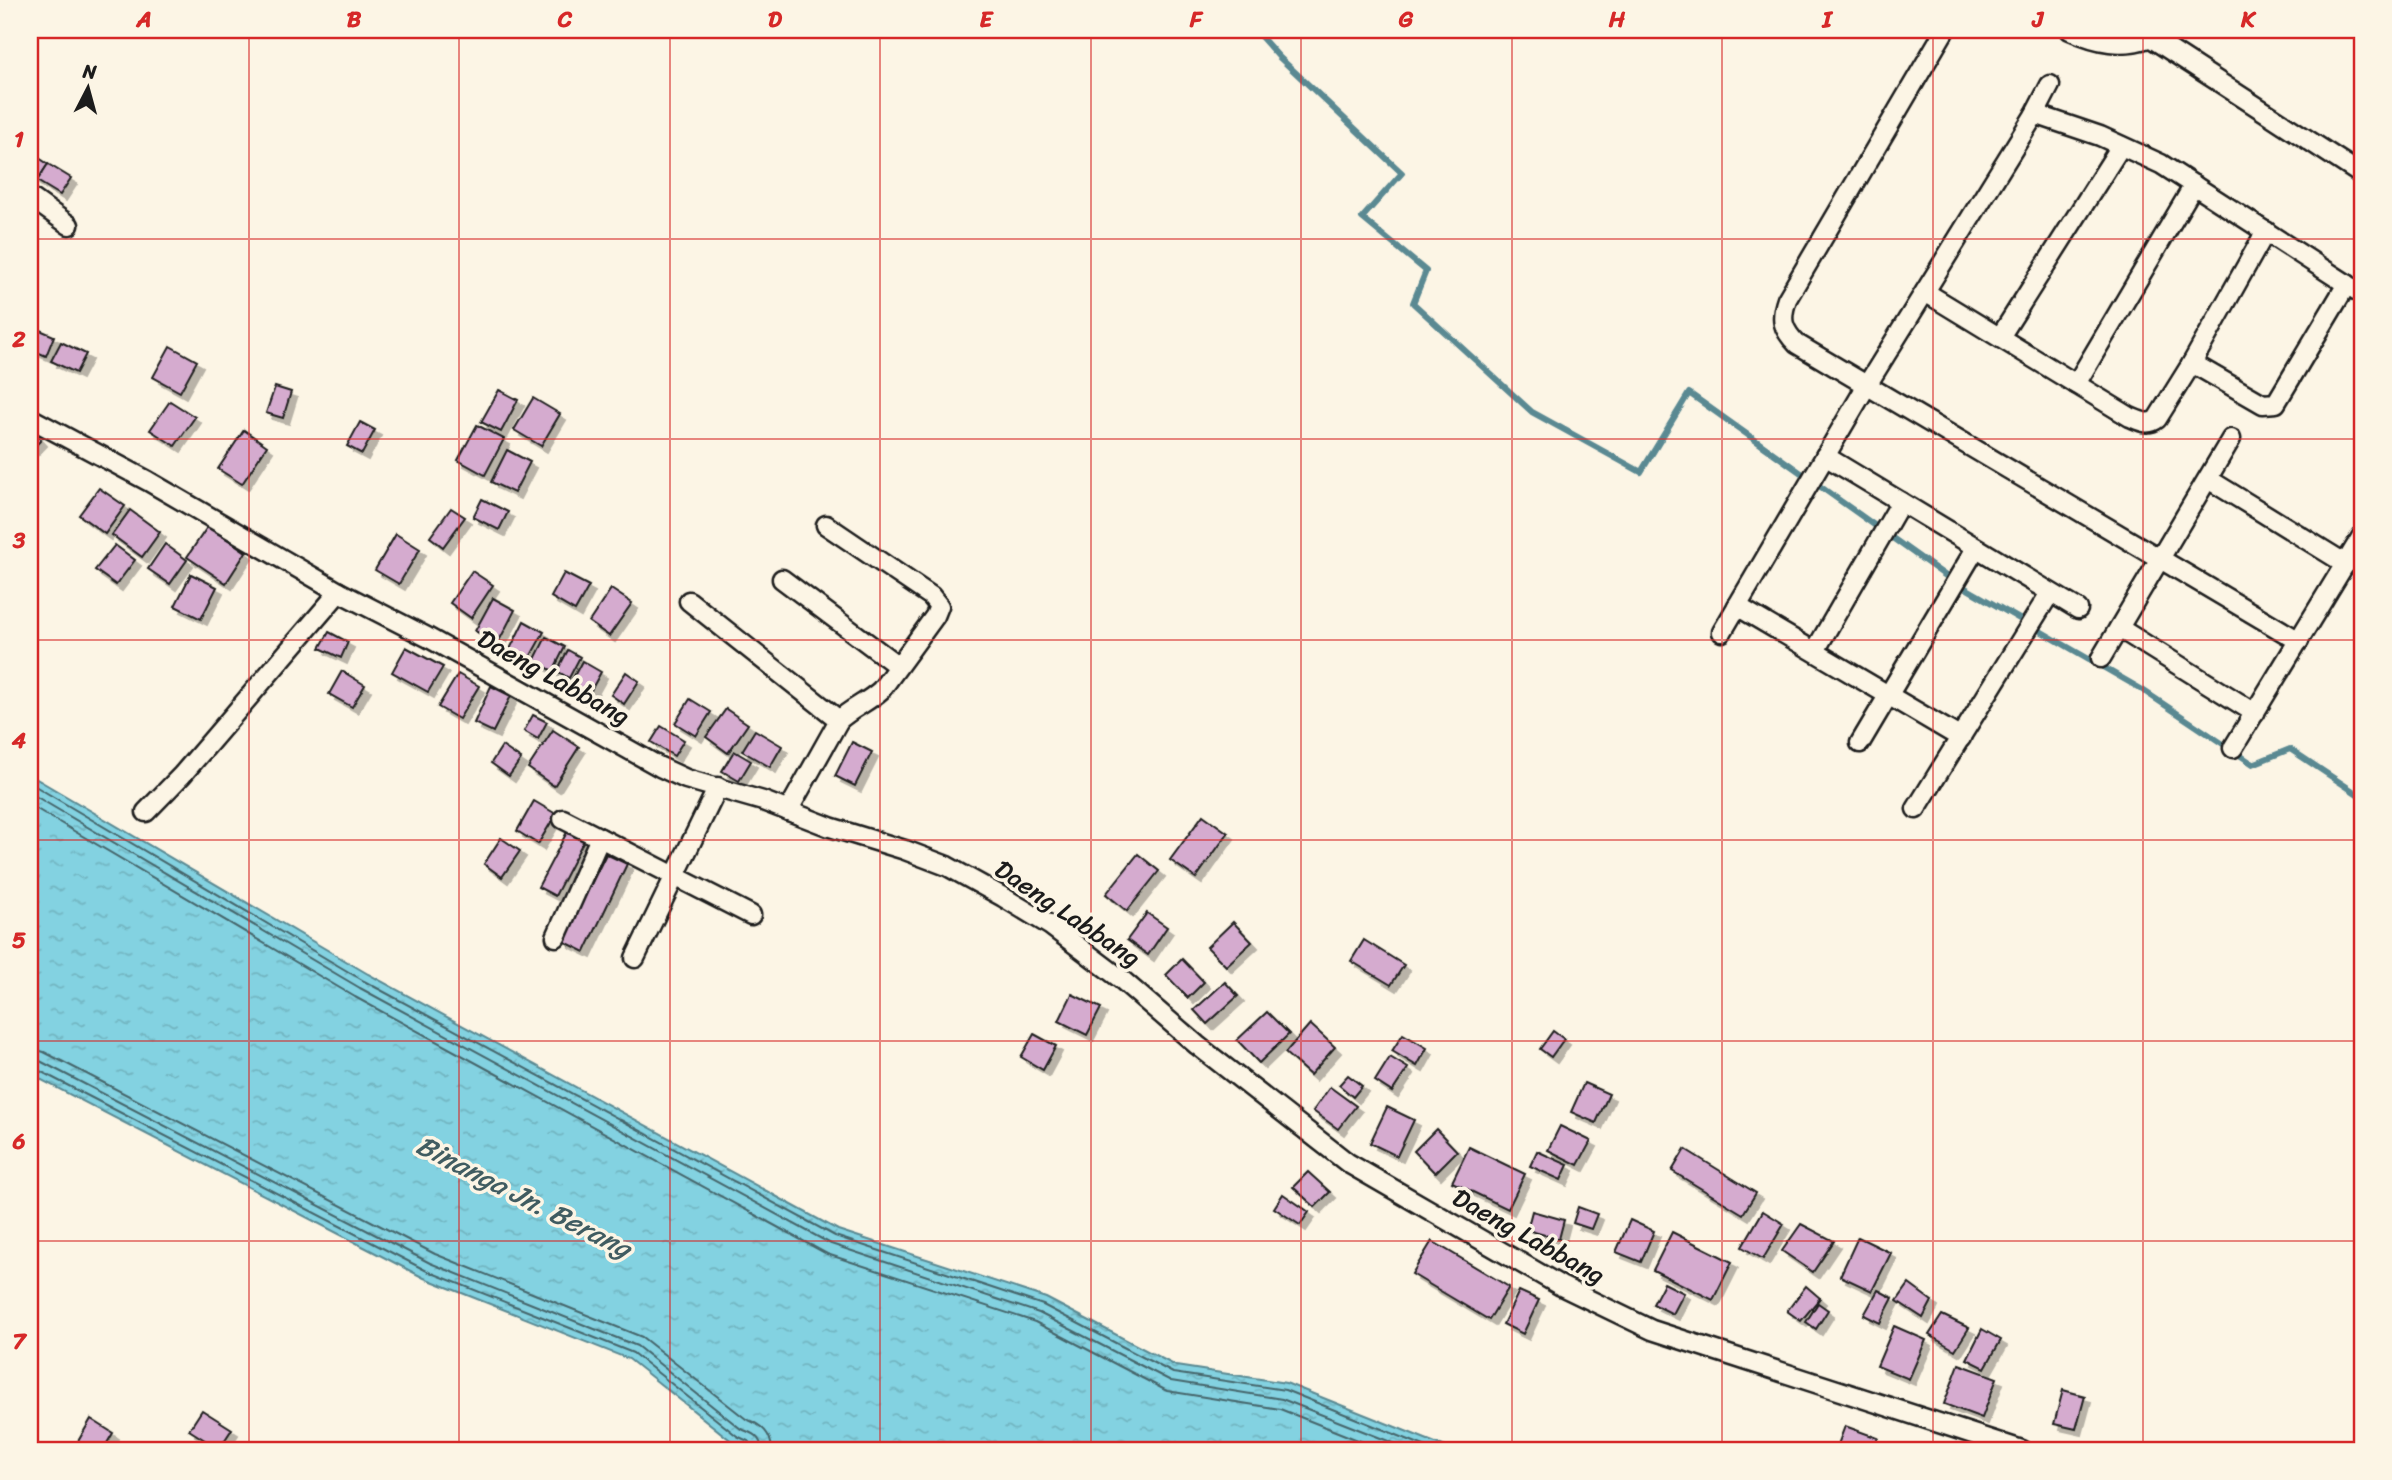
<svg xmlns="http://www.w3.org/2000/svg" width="2392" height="1480" font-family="Sriracha,sans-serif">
  <defs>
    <pattern id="water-ripples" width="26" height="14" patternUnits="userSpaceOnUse" patternTransform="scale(1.75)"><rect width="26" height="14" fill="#83d2e1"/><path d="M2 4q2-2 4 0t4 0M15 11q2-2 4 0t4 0" fill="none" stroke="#71b4c0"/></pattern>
    <filter id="shadow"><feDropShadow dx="6" dy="6" stdDeviation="0" flood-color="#0004"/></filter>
  </defs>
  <rect width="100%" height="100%" fill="#fcf5e5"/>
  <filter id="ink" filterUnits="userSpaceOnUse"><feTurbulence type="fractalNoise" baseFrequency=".0143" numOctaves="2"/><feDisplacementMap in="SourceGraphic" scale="14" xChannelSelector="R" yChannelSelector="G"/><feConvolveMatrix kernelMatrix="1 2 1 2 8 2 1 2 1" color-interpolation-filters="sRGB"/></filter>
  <g filter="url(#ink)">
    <path fill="url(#water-ripples)" stroke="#5a8992" stroke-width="2" d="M 30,775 L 368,974 L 838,1230 L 1046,1298 L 1176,1366 L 1286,1383 L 1453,1450 L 754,1450 L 734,1443 L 629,1359 L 424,1278 L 30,1074 Z"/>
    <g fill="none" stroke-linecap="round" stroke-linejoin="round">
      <g stroke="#45656b" stroke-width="2">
        <path d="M 30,783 L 364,981 L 835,1236 L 1043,1305 L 1173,1373 L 1285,1390 L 1434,1450"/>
        <path d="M 30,793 L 360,988 L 831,1244 L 1039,1313 L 1171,1381 L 1282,1399 L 1411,1450"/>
        <path d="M 30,805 L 355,997 L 827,1254 L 1035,1322 L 1167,1391 L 1280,1409 L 1383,1450"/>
        <path d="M 30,1048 L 44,1052 L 435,1254 L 642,1337 L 746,1419 C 762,1425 771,1433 772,1450"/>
        <path d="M 30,1059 L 40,1061 L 430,1263 L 637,1346 L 741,1429 C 752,1433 761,1436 762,1450"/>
        <path d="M 30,1068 L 36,1069 L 427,1271 L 633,1353 L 737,1436 L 750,1442 L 753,1450"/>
      </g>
      <path stroke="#5a8992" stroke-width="6" d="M 1255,30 L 1279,57 L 1402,173 L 1362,218 L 1426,271 L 1413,303 L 1532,412 L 1641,472 L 1689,393 L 1950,579 L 2141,689 L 2253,764 L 2290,749 L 2362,797"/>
    </g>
    <g fill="#d5abcf" stroke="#1c1c1c" stroke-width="2" filter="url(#shadow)">
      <path d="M 30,152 L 48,164 L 37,181 L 30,176 Z"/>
      <path d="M 48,164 L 71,178 L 60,195 L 37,181 Z"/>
      <path d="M 33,327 L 54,336 L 46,356 L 30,349 L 30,333 Z"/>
      <path d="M 61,342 L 86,354 L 76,373 L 51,361 Z"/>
      <path d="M 170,346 L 197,361 L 180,392 L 153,377 Z"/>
      <path d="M 275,387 L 291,392 L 283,418 L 266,413 Z"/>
      <path d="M 499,390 L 518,400 L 501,432 L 481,422 Z"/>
      <path d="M 533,398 L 560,414 L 541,446 L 514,430 Z"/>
      <path d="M 170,401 L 195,417 L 175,446 L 150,430 Z"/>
      <path d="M 360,422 L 375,430 L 362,454 L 347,446 Z"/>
      <path d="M 477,425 L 504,439 L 485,475 L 458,460 Z"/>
      <path d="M 30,428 L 41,440 L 30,451 Z"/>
      <path d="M 244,430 L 267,446 L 242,484 L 218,469 Z"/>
      <path d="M 507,450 L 530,462 L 514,493 L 491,482 Z"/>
      <path d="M 99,488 L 125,506 L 105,534 L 79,515 Z"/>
      <path d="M 482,499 L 508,512 L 499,530 L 473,517 Z"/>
      <path d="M 451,508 L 465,517 L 443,547 L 430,537 Z"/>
      <path d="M 130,510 L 160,532 L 142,557 L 112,535 Z"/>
      <path d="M 208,526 L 246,552 L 226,583 L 187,557 Z"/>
      <path d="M 396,534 L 420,549 L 399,584 L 375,570 Z"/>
      <path d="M 165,544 L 187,560 L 170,584 L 148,569 Z"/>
      <path d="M 115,545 L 135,560 L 116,585 L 95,570 Z"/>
      <path d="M 472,571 L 493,585 L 471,618 L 450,603 Z"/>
      <path d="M 564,573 L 589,586 L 575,611 L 551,597 Z"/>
      <path d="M 191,574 L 217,587 L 201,619 L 175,606 Z"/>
      <path d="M 611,589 L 632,603 L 609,636 L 589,622 Z"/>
      <path d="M 493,598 L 515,610 L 498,643 L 475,631 Z"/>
      <path d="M 524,621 L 544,632 L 529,659 L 510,649 Z"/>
      <path d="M 329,632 L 348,642 L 341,658 L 320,648 Z"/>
      <path d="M 546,637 L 565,647 L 553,671 L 534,661 Z"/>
      <path d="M 406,647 L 443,667 L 428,692 L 392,672 Z"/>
      <path d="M 568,650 L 580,657 L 569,678 L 557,671 Z"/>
      <path d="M 582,661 L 601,672 L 585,701 L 566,691 Z"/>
      <path d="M 342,671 L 365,685 L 352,707 L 329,694 Z"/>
      <path d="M 626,672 L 639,681 L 624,704 L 611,695 Z"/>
      <path d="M 458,674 L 479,686 L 459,719 L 438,707 Z"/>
      <path d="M 491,686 L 511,696 L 493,732 L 474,723 Z"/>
      <path d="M 690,699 L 711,712 L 696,736 L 675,723 Z"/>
      <path d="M 726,709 L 748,724 L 728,753 L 706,737 Z"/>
      <path d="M 533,715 L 547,722 L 538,739 L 524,731 Z"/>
      <path d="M 661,726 L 684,740 L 674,756 L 651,742 Z"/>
      <path d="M 553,730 L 579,747 L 554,786 L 528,768 Z"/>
      <path d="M 755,730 L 782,746 L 770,767 L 742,751 Z"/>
      <path d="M 852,742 L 872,752 L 855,786 L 835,776 Z"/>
      <path d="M 502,746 L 521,759 L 509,776 L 491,763 Z"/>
      <path d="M 734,751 L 751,761 L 739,781 L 722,771 Z"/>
      <path d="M 534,801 L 556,814 L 538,844 L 517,831 Z"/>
      <path d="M 1203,815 L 1228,833 L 1196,878 L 1170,860 Z"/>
      <path d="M 567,832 L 584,840 L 555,896 L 538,887 Z"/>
      <path d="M 501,838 L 520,851 L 502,877 L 484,864 Z"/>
      <path d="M 606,854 L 627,864 L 585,952 L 563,941 Z"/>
      <path d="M 1138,854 L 1159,871 L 1127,911 L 1106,894 Z"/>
      <path d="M 1147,913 L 1167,927 L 1148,955 L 1127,940 Z"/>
      <path d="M 1233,922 L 1252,942 L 1226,966 L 1207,947 Z"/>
      <path d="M 1364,940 L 1404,965 L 1391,985 L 1351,961 Z"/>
      <path d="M 1182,959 L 1204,982 L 1188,998 L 1166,975 Z"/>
      <path d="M 1225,982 L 1238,996 L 1207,1024 L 1194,1010 Z"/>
      <path d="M 1072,994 L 1101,1008 L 1087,1035 L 1059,1021 Z"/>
      <path d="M 1267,1012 L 1289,1034 L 1259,1063 L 1237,1040 Z"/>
      <path d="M 1310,1024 L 1335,1047 L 1310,1075 L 1285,1053 Z"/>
      <path d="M 1553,1031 L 1564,1039 L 1551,1057 L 1540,1049 Z"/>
      <path d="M 1034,1034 L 1056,1046 L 1043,1070 L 1021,1057 Z"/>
      <path d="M 1403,1034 L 1427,1048 L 1417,1066 L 1392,1051 Z"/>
      <path d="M 1390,1057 L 1408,1068 L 1392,1092 L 1375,1081 Z"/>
      <path d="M 1348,1075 L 1362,1086 L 1353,1097 L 1339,1085 Z"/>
      <path d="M 1584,1083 L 1609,1094 L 1596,1123 L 1571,1112 Z"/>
      <path d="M 1330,1087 L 1356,1106 L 1338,1129 L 1313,1111 Z"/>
      <path d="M 1387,1107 L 1414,1120 L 1397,1156 L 1370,1143 Z"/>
      <path d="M 1560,1126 L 1591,1141 L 1578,1165 L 1548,1150 Z"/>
      <path d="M 1436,1129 L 1457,1151 L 1435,1173 L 1414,1151 Z"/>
      <path d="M 1469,1147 L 1525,1174 L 1508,1209 L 1452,1182 Z"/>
      <path d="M 1685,1149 L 1756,1193 L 1743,1214 L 1672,1171 Z"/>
      <path d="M 1537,1151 L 1568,1165 L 1561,1180 L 1530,1166 Z"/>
      <path d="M 1308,1172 L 1330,1192 L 1315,1207 L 1293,1187 Z"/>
      <path d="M 1283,1194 L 1309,1212 L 1300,1225 L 1274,1208 Z"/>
      <path d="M 1578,1207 L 1597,1214 L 1591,1229 L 1573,1223 Z"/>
      <path d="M 1532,1211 L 1564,1220 L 1559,1239 L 1527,1230 Z"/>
      <path d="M 1763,1211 L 1784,1224 L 1763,1259 L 1742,1247 Z"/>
      <path d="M 1630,1220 L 1654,1231 L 1641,1262 L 1616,1252 Z"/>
      <path d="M 1801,1224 L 1834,1241 L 1813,1272 L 1782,1251 Z"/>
      <path d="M 1672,1232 L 1732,1262 L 1713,1300 L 1653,1270 Z"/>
      <path d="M 1858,1237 L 1891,1253 L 1872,1291 L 1840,1276 Z"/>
      <path d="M 1432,1241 L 1509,1287 L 1489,1320 L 1412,1274 Z"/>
      <path d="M 1664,1283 L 1684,1293 L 1673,1314 L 1653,1304 Z"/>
      <path d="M 1909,1284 L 1932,1301 L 1923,1318 L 1897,1301 Z"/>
      <path d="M 1806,1286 L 1820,1298 L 1801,1321 L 1787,1311 Z"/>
      <path d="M 1878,1290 L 1893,1298 L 1880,1323 L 1864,1315 Z"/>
      <path d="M 1519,1291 L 1539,1300 L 1523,1334 L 1503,1324 Z"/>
      <path d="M 1818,1303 L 1828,1310 L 1816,1329 L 1806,1322 Z"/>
      <path d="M 1942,1315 L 1969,1328 L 1955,1350 L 1929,1335 Z"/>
      <path d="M 1894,1326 L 1926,1340 L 1909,1379 L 1877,1366 Z"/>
      <path d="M 1982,1329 L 2001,1340 L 1985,1368 L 1967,1359 Z"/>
      <path d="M 1959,1364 L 1997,1378 L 1982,1418 L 1944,1404 Z"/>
      <path d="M 2063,1390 L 2085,1396 L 2076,1429 L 2054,1424 Z"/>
      <path d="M 202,1410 L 232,1429 L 219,1449 L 189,1430 Z"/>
      <path d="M 91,1419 L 113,1433 L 103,1450 L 73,1450 Z"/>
      <path d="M 1845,1426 L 1878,1438 L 1873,1450 L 1836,1450 Z"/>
    </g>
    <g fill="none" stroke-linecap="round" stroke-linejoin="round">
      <defs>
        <g id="minor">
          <path d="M 1945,30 L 1787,299 C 1780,319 1782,329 1797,344 L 2299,641"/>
          <path d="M 2070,30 C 2097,42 2122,48 2151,37"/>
          <path d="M 2139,30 L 2362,175"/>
          <path d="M 2035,114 L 2050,85"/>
          <path d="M 30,197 L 69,225"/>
          <path d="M 1925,292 L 2130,417 C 2140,421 2148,426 2157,419 L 2192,363 L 2266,231"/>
          <path d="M 2000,337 L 2121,146"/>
          <path d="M 2192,363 L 2263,404 L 2276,403 L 2347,284"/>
          <path d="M 2076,384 L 2194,185"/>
          <path d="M 30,418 L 148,481 L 339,592 L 427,637 L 660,767 L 686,779 L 763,801 L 830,827 L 905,850 L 947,866 L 1003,897 L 1051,926 L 1121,979 L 1197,1045 L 1348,1163 L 1561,1286 L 1652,1330 L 2022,1450"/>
          <path d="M 1825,456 L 2078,609"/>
          <path d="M 2208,479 L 2346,564"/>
          <path d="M 782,579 L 898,666"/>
          <path d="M 689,601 L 839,720"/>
          <path d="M 1737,606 L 1961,738"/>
          <path d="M 2119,628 L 2255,713"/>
          <path d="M 1722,632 L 1867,385 L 2035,114 L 2100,136 L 2161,164 L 2362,294"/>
          <path d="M 1815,651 L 1901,502"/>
          <path d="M 2101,658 L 2231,439"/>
          <path d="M 1860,743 L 1976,548"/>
          <path d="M 2233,748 L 2362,536"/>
          <path d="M 1916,809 L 2050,593"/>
          <path d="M 788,811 L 839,720 C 852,708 868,702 881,690 L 935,616 L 939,606 L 931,596 L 826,525"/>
          <path d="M 146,812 L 182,775 L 339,592"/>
          <path d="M 563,819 L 751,915"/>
          <path d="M 556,937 L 600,838"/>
          <path d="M 635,958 L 718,787"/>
        </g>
      </defs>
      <use href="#minor" stroke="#1c1c1c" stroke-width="23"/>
      <use href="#minor" stroke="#fcf5e5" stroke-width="18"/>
    </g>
  </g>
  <path fill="none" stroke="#d62828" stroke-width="2" stroke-opacity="0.55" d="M 249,30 L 249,1450M 459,30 L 459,1450M 670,30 L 670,1450M 880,30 L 880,1450M 1091,30 L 1091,1450M 1301,30 L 1301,1450M 1512,30 L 1512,1450M 1722,30 L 1722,1450M 1933,30 L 1933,1450M 2143,30 L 2143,1450M 30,239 L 2362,239M 30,439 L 2362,439M 30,640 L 2362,640M 30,840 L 2362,840M 30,1041 L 2362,1041M 30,1241 L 2362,1241"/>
  <g text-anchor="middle" stroke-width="7" stroke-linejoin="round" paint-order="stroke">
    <g font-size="26" fill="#1c1c1c" stroke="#fcf5e5">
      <text transform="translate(554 677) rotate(29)" y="9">Daeng Labbang</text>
      <text transform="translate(1068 913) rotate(34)" y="9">Daeng Labbang</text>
      <text transform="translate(1529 1236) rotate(29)" y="9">Daeng Labbang</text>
    </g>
    <g font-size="28" font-style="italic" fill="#405c61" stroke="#fcf5e5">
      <text transform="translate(524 1196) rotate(27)" y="10">Binanga Jn. Berang</text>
    </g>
  </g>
  <rect width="2392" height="1480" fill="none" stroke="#fcf5e5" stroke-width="77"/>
  <g transform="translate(88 88) rotate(6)" stroke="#fcf5e5" stroke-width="5" paint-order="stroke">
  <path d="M0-5L12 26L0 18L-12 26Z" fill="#1c1c1c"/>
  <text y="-10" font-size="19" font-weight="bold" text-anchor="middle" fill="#1c1c1c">N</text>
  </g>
  <rect x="38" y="38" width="2316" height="1404" fill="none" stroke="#d62828" stroke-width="2.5"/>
  <g font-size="23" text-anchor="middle" font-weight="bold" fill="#d62828">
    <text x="144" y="27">A</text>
    <text x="354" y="27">B</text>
    <text x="565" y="27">C</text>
    <text x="775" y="27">D</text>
    <text x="986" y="27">E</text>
    <text x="1196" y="27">F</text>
    <text x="1406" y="27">G</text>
    <text x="1617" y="27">H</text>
    <text x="1827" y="27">I</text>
    <text x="2038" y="27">J</text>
    <text x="2248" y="27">K</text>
    <text x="19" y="147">1</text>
    <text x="19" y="347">2</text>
    <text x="19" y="548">3</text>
    <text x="19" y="748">4</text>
    <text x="19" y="948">5</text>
    <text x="19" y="1149">6</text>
    <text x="19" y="1349">7</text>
  </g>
</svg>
